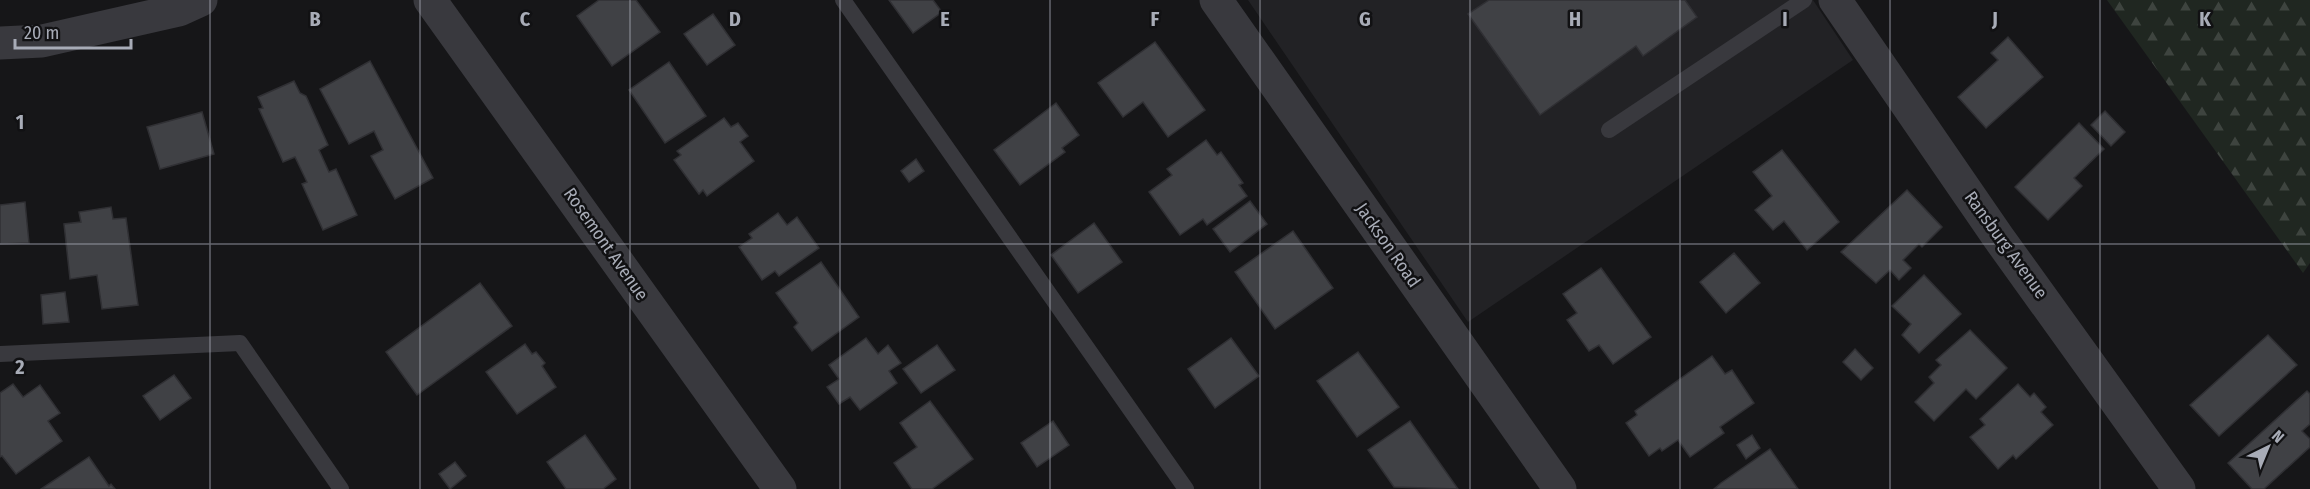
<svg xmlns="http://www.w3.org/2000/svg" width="2310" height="489" font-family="'Fira Sans Condensed',sans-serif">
  <defs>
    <pattern id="forest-firs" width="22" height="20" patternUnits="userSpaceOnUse" patternTransform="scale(1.5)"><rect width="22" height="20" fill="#202721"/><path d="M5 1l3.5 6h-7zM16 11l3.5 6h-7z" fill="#3e443f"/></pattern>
  </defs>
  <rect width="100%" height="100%" fill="#161618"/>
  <path fill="#222225" d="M 1248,0 L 1813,0 L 1853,60 L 1468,322 Z"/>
  <path fill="url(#forest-firs)" d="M 2107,0 L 2310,0 L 2310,263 L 2303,273 Z"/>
  <g fill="#404145" stroke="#303034" stroke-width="1.5">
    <path d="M 599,0 L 636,0 L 660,32 L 612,66 L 577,16 Z"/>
    <path d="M 889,0 L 933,0 L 942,12 L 913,33 Z"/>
    <path d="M 1489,0 L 1685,0 L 1697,17 L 1643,56 L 1636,46 L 1540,115 L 1468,14 Z"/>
    <path d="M 713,14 L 735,45 L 707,65 L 684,34 Z"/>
    <path d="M 2008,37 L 2043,77 L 1986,128 L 1958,97 L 1998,60 L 1991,53 Z"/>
    <path d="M 1155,42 L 1205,110 L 1168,137 L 1143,102 L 1123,117 L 1098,83 Z"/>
    <path d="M 370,61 L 433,178 L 395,199 L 371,156 L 383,150 L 374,131 L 349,144 L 320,89 Z"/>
    <path d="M 669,62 L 706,116 L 665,143 L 629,90 Z"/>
    <path d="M 294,81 L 300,93 L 306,96 L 328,145 L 319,150 L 329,172 L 336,169 L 357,215 L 323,230 L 302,184 L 307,182 L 295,157 L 283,162 L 259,109 L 263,108 L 258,97 Z"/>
    <path d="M 1056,103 L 1079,135 L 1062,148 L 1065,152 L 1020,185 L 994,150 Z"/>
    <path d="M 2105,111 L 2125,132 L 2111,146 L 2091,125 Z"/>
    <path d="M 202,112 L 214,154 L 160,169 L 147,127 Z"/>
    <path d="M 724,118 L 731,127 L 738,123 L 748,136 L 740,142 L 754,161 L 707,196 L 703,190 L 699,194 L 674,160 L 681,155 L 677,151 Z"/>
    <path d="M 2079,123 L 2104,149 L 2074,178 L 2082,186 L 2048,220 L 2015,187 Z"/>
    <path d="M 1206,140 L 1217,155 L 1221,152 L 1243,183 L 1239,185 L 1247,196 L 1207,225 L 1203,219 L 1180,235 L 1149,192 L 1172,175 L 1167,169 Z"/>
    <path d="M 1782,150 L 1839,222 L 1807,250 L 1784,221 L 1773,230 L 1755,210 L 1772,196 L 1753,172 Z"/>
    <path d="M 916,159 L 924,171 L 909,182 L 901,171 Z"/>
    <path d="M 1907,190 L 1942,227 L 1922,247 L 1919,244 L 1903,260 L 1911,268 L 1899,280 L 1890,270 L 1876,283 L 1841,252 Z"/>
    <path d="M 1250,201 L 1267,224 L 1230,252 L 1213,229 Z"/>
    <path d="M 25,202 L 29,243 L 0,244 L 0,205 Z"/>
    <path d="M 111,207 L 113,219 L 126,218 L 138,305 L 102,309 L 97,275 L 70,279 L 64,224 L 81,222 L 79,212 Z"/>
    <path d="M 778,213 L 787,225 L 797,217 L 819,248 L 779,276 L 775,271 L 762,280 L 739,247 L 752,238 L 749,234 Z"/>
    <path d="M 1094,223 L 1122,262 L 1078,293 L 1051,255 Z"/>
    <path d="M 1293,231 L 1333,288 L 1275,329 L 1235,272 Z"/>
    <path d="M 1734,253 L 1760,283 L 1726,313 L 1700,282 Z"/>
    <path d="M 821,262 L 859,317 L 812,351 L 794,327 L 798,323 L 776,293 Z"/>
    <path d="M 1601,268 L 1651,337 L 1613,364 L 1599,345 L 1589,351 L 1567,320 L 1577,313 L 1563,294 Z"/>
    <path d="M 1924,275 L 1961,314 L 1919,353 L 1902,335 L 1911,324 L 1892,306 Z"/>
    <path d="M 480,283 L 512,326 L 417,395 L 386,352 Z"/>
    <path d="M 65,292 L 69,322 L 43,324 L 41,295 Z"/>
    <path d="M 1970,330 L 2007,368 L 1976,399 L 1966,389 L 1934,421 L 1915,402 L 1934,383 L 1929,377 L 1941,365 L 1936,360 Z"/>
    <path d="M 2268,335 L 2297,365 L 2219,436 L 2190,405 Z"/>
    <path d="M 866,338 L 878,354 L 888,345 L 901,363 L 889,371 L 897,383 L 860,410 L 850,397 L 839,404 L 827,387 L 839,379 L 829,365 Z"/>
    <path d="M 1231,338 L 1259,376 L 1215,408 L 1188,369 Z"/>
    <path d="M 525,344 L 532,354 L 536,352 L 545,363 L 542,366 L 556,387 L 517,414 L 486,372 Z"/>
    <path d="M 937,345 L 955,370 L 921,393 L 903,369 Z"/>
    <path d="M 1855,349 L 1873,368 L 1861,380 L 1843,362 Z"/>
    <path d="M 1358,352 L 1399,407 L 1357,437 L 1317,381 Z"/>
    <path d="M 1712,356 L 1725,374 L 1732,370 L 1754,403 L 1720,427 L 1724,433 L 1690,457 L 1678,440 L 1662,451 L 1660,448 L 1649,456 L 1626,423 L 1637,415 L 1635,411 Z"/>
    <path d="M 174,375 L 191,398 L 160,420 L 143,396 Z"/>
    <path d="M 13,384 L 23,397 L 40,385 L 60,413 L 48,421 L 62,441 L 16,474 L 2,456 L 0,457 L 0,393 Z"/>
    <path d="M 2018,384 L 2030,397 L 2034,393 L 2046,407 L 2041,412 L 2053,425 L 2016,459 L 2013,455 L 1998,469 L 1970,437 L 1985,425 L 1980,419 Z"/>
    <path d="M 2307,391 L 2310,394 L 2310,424 L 2302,431 L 2310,439 L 2310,447 L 2264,489 L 2252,489 L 2228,463 Z"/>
    <path d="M 930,401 L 973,459 L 932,489 L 912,489 L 894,463 L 917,447 L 900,423 Z"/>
    <path d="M 1053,421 L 1069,445 L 1037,467 L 1021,443 Z"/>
    <path d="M 1410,421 L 1458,489 L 1394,487 L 1368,450 Z"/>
    <path d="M 585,435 L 616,479 L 603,489 L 566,489 L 547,462 Z"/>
    <path d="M 1752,435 L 1760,448 L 1746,459 L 1737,445 Z"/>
    <path d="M 1770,449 L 1798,489 L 1714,489 L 1721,483 Z"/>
    <path d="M 89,457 L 109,486 L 111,484 L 115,489 L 41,489 Z"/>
    <path d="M 455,462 L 466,476 L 450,489 L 439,474 Z"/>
  </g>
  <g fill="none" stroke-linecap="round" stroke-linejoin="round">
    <g stroke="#39393e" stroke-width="16">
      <path d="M 843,0 L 1186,489"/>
      <path d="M 1609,130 L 1804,0"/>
      <path d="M 0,354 L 240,343 L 341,489"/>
    </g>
    <g stroke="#39393e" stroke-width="33">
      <path d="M 430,0 L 780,489"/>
      <path d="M 1216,0 L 1560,489"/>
      <path d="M 1835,0 L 1998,237 L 2179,489"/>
      <path d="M 0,43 L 42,41 L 179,10 L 201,0"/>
    </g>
  </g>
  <path fill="none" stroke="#a8acb7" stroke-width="1.5" stroke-opacity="0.55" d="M 210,0 L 210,489M 420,0 L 420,489M 630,0 L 630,489M 840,0 L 840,489M 1050,0 L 1050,489M 1260,0 L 1260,489M 1470,0 L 1470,489M 1680,0 L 1680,489M 1890,0 L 1890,489M 2100,0 L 2100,489M 0,244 L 2310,244"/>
  <g text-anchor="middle" stroke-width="5" stroke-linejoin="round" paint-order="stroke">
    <g font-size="18" fill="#a8acb7" stroke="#111113">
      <text transform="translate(606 244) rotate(55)" y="6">Rosemont Avenue</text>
      <text transform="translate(1388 245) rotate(55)" y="6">Jackson Road</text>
      <text transform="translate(2006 245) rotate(54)" y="6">Ransburg Avenue</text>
    </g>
  </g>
  <g font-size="20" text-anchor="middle" font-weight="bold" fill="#a8acb7" stroke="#111113" stroke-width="5" stroke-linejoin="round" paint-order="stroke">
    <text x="315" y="26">B</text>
    <text x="525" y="26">C</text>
    <text x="735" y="26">D</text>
    <text x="945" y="26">E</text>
    <text x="1155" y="26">F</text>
    <text x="1365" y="26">G</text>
    <text x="1575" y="26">H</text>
    <text x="1785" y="26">I</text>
    <text x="1995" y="26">J</text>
    <text x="2205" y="26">K</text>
    <text x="20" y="129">1</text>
    <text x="20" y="374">2</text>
  </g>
  <g transform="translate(2268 447) rotate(43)" stroke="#111113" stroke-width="4.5" paint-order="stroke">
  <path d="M0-4.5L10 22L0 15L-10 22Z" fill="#a8acb7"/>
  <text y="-9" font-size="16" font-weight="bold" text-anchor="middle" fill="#a8acb7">N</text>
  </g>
  <path d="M15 39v9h116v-9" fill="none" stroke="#a8acb7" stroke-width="3"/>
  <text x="24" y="39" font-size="18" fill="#a8acb7" stroke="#111113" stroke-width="4.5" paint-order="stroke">20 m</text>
</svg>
